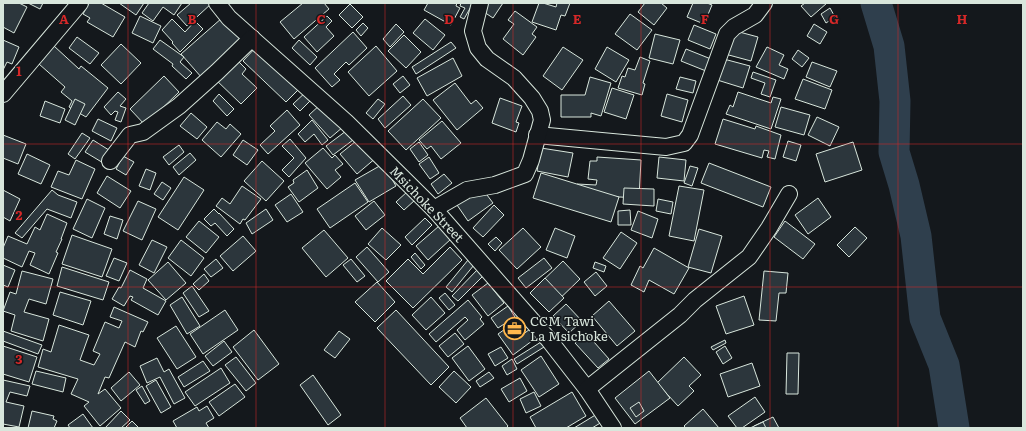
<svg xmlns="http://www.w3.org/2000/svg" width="1026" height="431" font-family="Literata,serif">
  <rect width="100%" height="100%" fill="#14181c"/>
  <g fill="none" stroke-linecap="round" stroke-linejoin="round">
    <path stroke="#2f3f4d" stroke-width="31" d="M 876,3 L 889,46 L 895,101 L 894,152 L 904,185 L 916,236 L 925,318 L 944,365 L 954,428"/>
  </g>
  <g fill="#2c363c" stroke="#d8e6dc">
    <path d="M 3,3 L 19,3 L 27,7 L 14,33 L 3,27 Z"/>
    <path d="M 28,3 L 43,3 L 40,9 Z"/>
    <path d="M 89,3 L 101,3 L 125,17 L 113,37 L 87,22 L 90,18 L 83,14 Z"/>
    <path d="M 119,3 L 144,3 L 136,15 Z"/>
    <path d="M 149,3 L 182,3 L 174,15 L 163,7 L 153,21 L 142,13 Z"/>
    <path d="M 191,3 L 212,3 L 187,26 L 177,15 Z"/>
    <path d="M 303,3 L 324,3 L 329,9 L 294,39 L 280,22 Z"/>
    <path d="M 428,3 L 457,3 L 456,6 L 460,8 L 451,25 L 424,10 Z"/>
    <path d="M 461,3 L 473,3 L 464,19 L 460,17 L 465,8 L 460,6 Z"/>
    <path d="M 486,3 L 503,3 L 493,18 L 481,10 Z"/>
    <path d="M 539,3 L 543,3 L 556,7 L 557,3 L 570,3 L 565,16 L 561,15 L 556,30 L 532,22 Z"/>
    <path d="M 645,3 L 661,3 L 667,8 L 654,25 L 638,12 Z"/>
    <path d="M 693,3 L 707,3 L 712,5 L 704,24 L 687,17 Z"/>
    <path d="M 805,3 L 827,3 L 811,17 L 801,6 Z"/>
    <path d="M 350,4 L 363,17 L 352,28 L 339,15 Z"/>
    <path d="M 830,8 L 835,17 L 826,23 L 821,14 Z"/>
    <path d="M 515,11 L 537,27 L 532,34 L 536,37 L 523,55 L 503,39 L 514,24 L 508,20 Z"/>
    <path d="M 630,14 L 652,30 L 637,50 L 615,34 Z"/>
    <path d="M 140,16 L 161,26 L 153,43 L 132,33 Z"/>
    <path d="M 327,16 L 332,21 L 326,27 L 334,36 L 317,52 L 304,37 Z"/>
    <path d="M 222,18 L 243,42 L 202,78 L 181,54 Z"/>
    <path d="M 172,19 L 185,32 L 195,21 L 203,29 L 180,52 L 172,43 L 173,42 L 162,30 Z"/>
    <path d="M 425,19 L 445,35 L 433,50 L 413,33 Z"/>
    <path d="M 363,23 L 368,28 L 361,36 L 356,30 Z"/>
    <path d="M 396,24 L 404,32 L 390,47 L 383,39 Z"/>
    <path d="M 814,24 L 827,32 L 820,44 L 807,36 Z"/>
    <path d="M 694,25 L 716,34 L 710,49 L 688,40 Z"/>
    <path d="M 732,30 L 758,37 L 751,61 L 725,54 Z"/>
    <path d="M 353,32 L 367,48 L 349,65 L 346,62 L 334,74 L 340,80 L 332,87 L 315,68 Z"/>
    <path d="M 655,34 L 680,40 L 673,64 L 649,58 Z"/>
    <path d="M 404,35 L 421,52 L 406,68 L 388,51 Z"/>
    <path d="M 77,37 L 99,53 L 90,64 L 69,48 Z"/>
    <path d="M 3,40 L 19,47 L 12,64 L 7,62 L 3,70 Z"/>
    <path d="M 160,40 L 184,57 L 180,62 L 192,73 L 186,79 L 172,66 L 173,64 L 153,49 Z"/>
    <path d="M 299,40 L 317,57 L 310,65 L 292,48 Z"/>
    <path d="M 451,42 L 456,48 L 416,74 L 412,67 Z"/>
    <path d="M 121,44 L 141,63 L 121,84 L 101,65 Z"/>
    <path d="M 258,45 L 279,72 L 298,90 L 286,102 L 243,61 Z"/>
    <path d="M 54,46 L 79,69 L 81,66 L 108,88 L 86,117 L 69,107 L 72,101 L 61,92 L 65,87 L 39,64 Z"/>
    <path d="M 376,46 L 397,71 L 369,96 L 348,72 Z"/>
    <path d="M 563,47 L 583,60 L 562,90 L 543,76 Z"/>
    <path d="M 607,47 L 629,60 L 616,82 L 595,69 Z"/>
    <path d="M 767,47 L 784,55 L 779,65 L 788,69 L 784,79 L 756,67 Z"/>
    <path d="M 686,49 L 711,59 L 706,71 L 681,61 Z"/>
    <path d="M 798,50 L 809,58 L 802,67 L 792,59 Z"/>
    <path d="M 234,57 L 246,69 L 242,74 L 257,88 L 241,104 L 214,78 Z"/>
    <path d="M 640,57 L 650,61 L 643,83 L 645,84 L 642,95 L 618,88 L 622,76 L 625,77 L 628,68 L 635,70 Z"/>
    <path d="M 453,58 L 462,76 L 427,96 L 417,78 Z"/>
    <path d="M 720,58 L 750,66 L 743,88 L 714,79 Z"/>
    <path d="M 812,62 L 837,71 L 830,87 L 806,77 Z"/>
    <path d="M 753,72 L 776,80 L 770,97 L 761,94 L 765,83 L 751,78 Z"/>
    <path d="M 164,76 L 179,92 L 145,125 L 130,109 Z"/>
    <path d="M 403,76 L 410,85 L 400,93 L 393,84 Z"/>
    <path d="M 590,77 L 611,83 L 601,116 L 591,113 L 591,117 L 561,117 L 561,95 L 585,95 Z"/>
    <path d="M 680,77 L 696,81 L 693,93 L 676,89 Z"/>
    <path d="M 803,79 L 832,90 L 825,109 L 795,99 Z"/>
    <path d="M 455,83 L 471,104 L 476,100 L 483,108 L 457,130 L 433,100 Z"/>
    <path d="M 612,88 L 634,95 L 626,119 L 604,112 Z"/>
    <path d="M 308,90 L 315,96 L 300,111 L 293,104 Z"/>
    <path d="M 118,92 L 126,99 L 120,106 L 126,108 L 121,122 L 115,120 L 118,112 L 115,111 L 111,115 L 104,107 Z"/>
    <path d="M 738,92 L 771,103 L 773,97 L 781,99 L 771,129 L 726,114 L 730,105 L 733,107 Z"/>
    <path d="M 219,94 L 234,109 L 227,116 L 213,101 Z"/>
    <path d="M 667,94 L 688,100 L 682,122 L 661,116 Z"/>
    <path d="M 403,96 L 411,105 L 385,128 L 378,119 Z"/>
    <path d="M 500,98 L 522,106 L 516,122 L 519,123 L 516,132 L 492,123 Z"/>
    <path d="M 75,99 L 85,104 L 75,125 L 65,120 Z"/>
    <path d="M 378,99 L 385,104 L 373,119 L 366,113 Z"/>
    <path d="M 423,99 L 441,118 L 406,150 L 388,131 Z"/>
    <path d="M 45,101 L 65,109 L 60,123 L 40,116 Z"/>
    <path d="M 322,103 L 343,127 L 330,138 L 309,115 Z"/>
    <path d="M 781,107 L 810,115 L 804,135 L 775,127 Z"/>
    <path d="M 287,110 L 300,125 L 268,154 L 260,145 L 275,131 L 270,126 Z"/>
    <path d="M 191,113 L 207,127 L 197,139 L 180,126 Z"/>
    <path d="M 817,117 L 839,127 L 830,146 L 808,135 Z"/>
    <path d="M 98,119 L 117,128 L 111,141 L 92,131 Z"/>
    <path d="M 723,119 L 755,129 L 756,126 L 781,135 L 775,159 L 767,157 L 769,151 L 764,150 L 762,158 L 715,144 Z"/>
    <path d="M 312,120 L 328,140 L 322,145 L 314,134 L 305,142 L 298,134 Z"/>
    <path d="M 442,121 L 461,143 L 441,159 L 431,146 L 427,149 L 419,140 Z"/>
    <path d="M 217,122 L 226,129 L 230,124 L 241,134 L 221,157 L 202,140 Z"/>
    <path d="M 350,128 L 357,137 L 333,155 L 326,146 Z"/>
    <path d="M 82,133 L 90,138 L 75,159 L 68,154 Z"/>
    <path d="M 3,135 L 26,144 L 18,164 L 3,158 Z"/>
    <path d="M 361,137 L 377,157 L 357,174 L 340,154 Z"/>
    <path d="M 290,139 L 306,158 L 289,177 L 282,170 L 294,158 L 282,146 Z"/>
    <path d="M 93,140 L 112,152 L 105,164 L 85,152 Z"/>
    <path d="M 243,140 L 258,150 L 247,165 L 233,155 Z"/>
    <path d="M 788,141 L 801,145 L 796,161 L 783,157 Z"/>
    <path d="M 419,142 L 428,155 L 419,162 L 410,149 Z"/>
    <path d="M 853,142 L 862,170 L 825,182 L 816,154 Z"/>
    <path d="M 179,145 L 184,152 L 169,165 L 163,157 Z"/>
    <path d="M 323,148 L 332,158 L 335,155 L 343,164 L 335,170 L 341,177 L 327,189 L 305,163 Z"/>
    <path d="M 541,148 L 573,153 L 568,177 L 537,171 Z"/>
    <path d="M 190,153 L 196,160 L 179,175 L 173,167 Z"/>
    <path d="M 27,154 L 50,165 L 41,184 L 18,174 Z"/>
    <path d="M 123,156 L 134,162 L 126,175 L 116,169 Z"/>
    <path d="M 429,157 L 439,173 L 430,179 L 419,164 Z"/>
    <path d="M 597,157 L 641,160 L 639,198 L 601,196 L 601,201 L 576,199 L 577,184 L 596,185 L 597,180 L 588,179 L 590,161 L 597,161 Z"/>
    <path d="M 659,157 L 686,160 L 684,181 L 657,178 Z"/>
    <path d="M 76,160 L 95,169 L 82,199 L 51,187 L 58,171 L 69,175 Z"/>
    <path d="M 262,161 L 284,181 L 266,201 L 244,181 Z"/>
    <path d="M 709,163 L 771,187 L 763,207 L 701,183 Z"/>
    <path d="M 383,164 L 396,186 L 369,202 L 355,180 Z"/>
    <path d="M 690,166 L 698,168 L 692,186 L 684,183 Z"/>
    <path d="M 146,169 L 156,173 L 150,190 L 139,186 Z"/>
    <path d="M 307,170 L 318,188 L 299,202 L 288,187 L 294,183 L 293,180 Z"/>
    <path d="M 541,173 L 619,197 L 611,222 L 533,198 Z"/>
    <path d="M 444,174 L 452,183 L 438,194 L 431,184 Z"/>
    <path d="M 107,176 L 131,191 L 120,208 L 97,193 Z"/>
    <path d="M 184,177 L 204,190 L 178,230 L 158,217 Z"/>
    <path d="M 162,182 L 171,188 L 163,200 L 154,194 Z"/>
    <path d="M 355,183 L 368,202 L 330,228 L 317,209 Z"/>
    <path d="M 242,186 L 261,199 L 245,220 L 243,219 L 240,224 L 216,206 L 222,198 L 230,204 Z"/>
    <path d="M 679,186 L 704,190 L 694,241 L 669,236 Z"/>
    <path d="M 481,187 L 493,203 L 468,221 L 457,205 Z"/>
    <path d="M 624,188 L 654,189 L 654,206 L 623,204 Z"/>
    <path d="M 3,190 L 20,199 L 10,221 L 3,217 Z"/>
    <path d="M 52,190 L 58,195 L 77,202 L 71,218 L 47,209 L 22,238 L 15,233 Z"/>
    <path d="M 408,191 L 415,200 L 404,210 L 396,202 Z"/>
    <path d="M 291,194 L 303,212 L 287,222 L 275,205 Z"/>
    <path d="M 818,198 L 831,217 L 808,234 L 795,215 Z"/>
    <path d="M 87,199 L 105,208 L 92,238 L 73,229 Z"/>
    <path d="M 658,199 L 673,202 L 671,214 L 656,211 Z"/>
    <path d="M 138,201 L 156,209 L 142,240 L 123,231 Z"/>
    <path d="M 374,201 L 385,215 L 366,230 L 355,216 Z"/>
    <path d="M 494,205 L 504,215 L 483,237 L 473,228 Z"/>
    <path d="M 214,209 L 219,214 L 219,213 L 234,229 L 227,236 L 215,223 L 211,226 L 204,219 Z"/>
    <path d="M 266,209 L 273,220 L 252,234 L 246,223 Z"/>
    <path d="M 630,210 L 631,225 L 618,225 L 618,211 Z"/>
    <path d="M 638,211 L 658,219 L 652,238 L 631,230 Z"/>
    <path d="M 47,214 L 67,223 L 61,239 L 62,239 L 56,252 L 58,253 L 49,274 L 30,265 L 35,253 L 29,251 L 22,267 L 3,258 L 3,248 L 8,236 L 27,244 L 35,227 L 40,230 Z"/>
    <path d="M 110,216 L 123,220 L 117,239 L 104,234 Z"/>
    <path d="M 425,218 L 432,225 L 412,245 L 405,237 Z"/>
    <path d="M 199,221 L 219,237 L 206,253 L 186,237 Z"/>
    <path d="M 785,221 L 815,244 L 803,259 L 774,237 Z"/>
    <path d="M 439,226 L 451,239 L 428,260 L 416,246 Z"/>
    <path d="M 855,227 L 867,238 L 849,257 L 837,245 Z"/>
    <path d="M 382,228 L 401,245 L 386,260 L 368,244 Z"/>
    <path d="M 523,228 L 541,247 L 517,269 L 499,250 Z"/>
    <path d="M 555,228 L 575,236 L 567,258 L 546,250 Z"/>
    <path d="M 699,229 L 722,236 L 711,273 L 688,267 Z"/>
    <path d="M 324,230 L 348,258 L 326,277 L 302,248 Z"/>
    <path d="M 621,232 L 637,243 L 620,269 L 603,258 Z"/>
    <path d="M 72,235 L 112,249 L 102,277 L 62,264 Z"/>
    <path d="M 243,236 L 256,251 L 233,271 L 220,256 Z"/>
    <path d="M 496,237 L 502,243 L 495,251 L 488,244 Z"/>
    <path d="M 152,240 L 167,247 L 154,273 L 139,265 Z"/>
    <path d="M 181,240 L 204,258 L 191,276 L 168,258 Z"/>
    <path d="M 367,247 L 389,272 L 378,282 L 356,257 Z"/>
    <path d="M 450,247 L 462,260 L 413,308 L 386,281 L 408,259 L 423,274 Z"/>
    <path d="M 654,248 L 689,268 L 674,294 L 649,280 L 644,292 L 631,285 L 640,266 L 643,268 Z"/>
    <path d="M 415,253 L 425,265 L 421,269 L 411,257 Z"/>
    <path d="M 114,258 L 127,263 L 119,281 L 106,276 Z"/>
    <path d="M 544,258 L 552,268 L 526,288 L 518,278 Z"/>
    <path d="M 216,259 L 223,268 L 211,277 L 204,269 Z"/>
    <path d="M 351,259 L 365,276 L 357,282 L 343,265 Z"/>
    <path d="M 468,260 L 474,265 L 452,292 L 446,287 Z"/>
    <path d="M 563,261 L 580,279 L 549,309 L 532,291 Z"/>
    <path d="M 168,262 L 186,283 L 166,300 L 148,280 Z"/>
    <path d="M 595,262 L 606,266 L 604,272 L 593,268 Z"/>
    <path d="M 3,265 L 15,270 L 8,287 L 3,285 Z"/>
    <path d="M 62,267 L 109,282 L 103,300 L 57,286 Z"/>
    <path d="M 478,269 L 484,275 L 458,301 L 452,296 Z"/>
    <path d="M 130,270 L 147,279 L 143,288 L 166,301 L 158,315 L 131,300 L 133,297 L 130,296 L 124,306 L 112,299 L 119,287 L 121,288 Z"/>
    <path d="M 22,271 L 53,279 L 46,304 L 29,299 L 24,312 L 49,319 L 43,341 L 11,331 L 15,315 L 3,311 L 10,292 L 16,294 Z"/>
    <path d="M 764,271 L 788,273 L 786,293 L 779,293 L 776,321 L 759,320 Z"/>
    <path d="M 596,272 L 607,286 L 595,296 L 584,282 Z"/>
    <path d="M 204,274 L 209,281 L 199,290 L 193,284 Z"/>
    <path d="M 545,278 L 564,298 L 549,312 L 530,293 Z"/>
    <path d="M 377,282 L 395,302 L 375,322 L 355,302 Z"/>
    <path d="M 488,283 L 504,303 L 488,316 L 472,295 Z"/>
    <path d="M 192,286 L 209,311 L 199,317 L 183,293 Z"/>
    <path d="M 60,292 L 91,301 L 83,325 L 53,315 Z"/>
    <path d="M 445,293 L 455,305 L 449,310 L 439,298 Z"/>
    <path d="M 744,296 L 754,325 L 726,334 L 716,306 Z"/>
    <path d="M 182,297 L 200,326 L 187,334 L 170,305 Z"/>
    <path d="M 431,297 L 445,313 L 426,330 L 412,315 Z"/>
    <path d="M 468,300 L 482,317 L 480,319 L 484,324 L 465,340 L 457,330 L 468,320 L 465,317 L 436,342 L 429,334 Z"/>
    <path d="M 609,301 L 635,331 L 617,346 L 592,316 Z"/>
    <path d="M 566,304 L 582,321 L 569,333 L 553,316 Z"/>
    <path d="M 508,306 L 515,317 L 498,328 L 491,318 Z"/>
    <path d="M 114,307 L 148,322 L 143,332 L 141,331 L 135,347 L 125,342 L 109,378 L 105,377 L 98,394 L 105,389 L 121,408 L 100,426 L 84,406 L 89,402 L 71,394 L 78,379 L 38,367 L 43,349 L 51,352 L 59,325 L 89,335 L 80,360 L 94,365 L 100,354 L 93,351 L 105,322 L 119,328 L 122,321 L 110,317 Z"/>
    <path d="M 225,310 L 238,330 L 203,354 L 190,334 Z"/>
    <path d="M 396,310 L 449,367 L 431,385 L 377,328 Z"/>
    <path d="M 176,326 L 196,357 L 177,369 L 157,338 Z"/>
    <path d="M 508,327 L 517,339 L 530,329 L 536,338 L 513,355 L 498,334 Z"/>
    <path d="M 254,330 L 279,364 L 258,380 L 233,347 Z"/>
    <path d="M 3,331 L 42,345 L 38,354 L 3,341 Z"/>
    <path d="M 339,331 L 350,339 L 335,358 L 324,350 Z"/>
    <path d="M 455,333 L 464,344 L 448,357 L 439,346 Z"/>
    <path d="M 586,333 L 609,359 L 598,368 L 575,343 Z"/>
    <path d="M 725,340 L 726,343 L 713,350 L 711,347 Z"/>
    <path d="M 224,341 L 232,352 L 213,366 L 205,356 Z"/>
    <path d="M 541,342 L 544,347 L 517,364 L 514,359 Z"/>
    <path d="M 3,346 L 37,357 L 29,382 L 3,374 Z"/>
    <path d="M 468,346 L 485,369 L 469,381 L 452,358 Z"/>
    <path d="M 725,346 L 732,358 L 723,364 L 716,352 Z"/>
    <path d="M 501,347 L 508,358 L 495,366 L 488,354 Z"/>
    <path d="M 787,353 L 799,353 L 798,394 L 786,394 Z"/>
    <path d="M 541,356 L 559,384 L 539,397 L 521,370 Z"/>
    <path d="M 236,357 L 256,383 L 246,391 L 225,365 Z"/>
    <path d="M 684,357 L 701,375 L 689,386 L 694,391 L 678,406 L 657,383 Z"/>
    <path d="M 157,358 L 164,372 L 169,369 L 185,398 L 174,404 L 160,377 L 147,383 L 140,366 Z"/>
    <path d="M 512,359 L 517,369 L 507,375 L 502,366 Z"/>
    <path d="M 203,361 L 210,371 L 184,387 L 178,377 Z"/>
    <path d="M 752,363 L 760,386 L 728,397 L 720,374 Z"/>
    <path d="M 221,368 L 230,383 L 195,406 L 185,392 Z"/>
    <path d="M 36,371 L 66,378 L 63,392 L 32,384 Z"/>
    <path d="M 454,371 L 471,387 L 456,403 L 439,387 Z"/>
    <path d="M 649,371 L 670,398 L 635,424 L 615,398 Z"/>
    <path d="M 129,372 L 140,385 L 121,401 L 111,388 Z"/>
    <path d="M 489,372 L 494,378 L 480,387 L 476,381 Z"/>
    <path d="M 313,375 L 341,415 L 328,425 L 300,385 Z"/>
    <path d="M 520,378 L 527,391 L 509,402 L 501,389 Z"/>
    <path d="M 3,380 L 30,386 L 27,396 L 10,392 L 6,402 L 24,406 L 19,427 L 3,424 Z"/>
    <path d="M 156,380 L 171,407 L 161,413 L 146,386 Z"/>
    <path d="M 235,384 L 245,397 L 219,416 L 209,402 Z"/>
    <path d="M 142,386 L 150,401 L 145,404 L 136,390 Z"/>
    <path d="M 534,392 L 541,406 L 526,413 L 520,399 Z"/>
    <path d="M 572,392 L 586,416 L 566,428 L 536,428 L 530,417 Z"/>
    <path d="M 755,397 L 765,412 L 742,428 L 737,428 L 728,416 Z"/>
    <path d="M 486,398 L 508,426 L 506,428 L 467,428 L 460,418 Z"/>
    <path d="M 639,402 L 644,411 L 636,417 L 630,408 Z"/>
    <path d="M 207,406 L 214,418 L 206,423 L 209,428 L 177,428 L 173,421 L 197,407 L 199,411 Z"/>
    <path d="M 703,409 L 719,428 L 686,428 L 684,426 Z"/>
    <path d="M 32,411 L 54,416 L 53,419 L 57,421 L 54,428 L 28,428 Z"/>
    <path d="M 121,411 L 130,420 L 121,428 L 105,428 Z"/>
    <path d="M 83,414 L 93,428 L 70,428 L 68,425 Z"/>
    <path d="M 597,414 L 602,422 L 592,428 L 574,428 Z"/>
    <path d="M 773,417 L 779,428 L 755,428 L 754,426 Z"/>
    <path d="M 132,421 L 139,428 L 125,428 Z"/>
    <path d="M 763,422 L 766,428 L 750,428 Z"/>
  </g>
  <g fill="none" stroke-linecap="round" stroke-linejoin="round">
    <defs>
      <g id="minor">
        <path d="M 217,3 L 229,18 L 346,122 L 434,209 L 549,340 L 587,389 L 613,428"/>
        <path d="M 3,94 L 80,3"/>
        <path d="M 537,135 L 666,147 L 684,143 L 690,135 L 727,34 L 734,27 L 755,15 L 764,3"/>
        <path d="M 110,161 L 130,135 L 143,132 L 179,106 L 217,72 L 252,38"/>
        <path d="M 434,209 L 467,190 L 495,185 L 525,174 L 531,160 L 542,120 L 540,111 L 532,98 L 514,78 L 487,59 L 478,48 L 473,31 L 480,3"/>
        <path d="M 587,389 L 680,315 L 695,300 L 749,257 L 769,228 L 789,194"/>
      </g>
    </defs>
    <use href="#minor" stroke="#d8e6dc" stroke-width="18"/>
    <use href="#minor" stroke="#14181c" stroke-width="16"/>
  </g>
  <path fill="none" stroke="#d62828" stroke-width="1" stroke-opacity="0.55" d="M 128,3 L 128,428M 256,3 L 256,428M 385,3 L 385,428M 513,3 L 513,428M 641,3 L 641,428M 770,3 L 770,428M 898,3 L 898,428M 3,144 L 1023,144M 3,287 L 1023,287"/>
  <defs>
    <symbol id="office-ring" viewBox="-11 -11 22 22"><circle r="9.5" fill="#14181c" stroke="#ffb74d" stroke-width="1.5"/><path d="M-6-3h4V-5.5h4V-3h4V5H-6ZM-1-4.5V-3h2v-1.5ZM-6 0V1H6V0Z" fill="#ffb74d"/></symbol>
  </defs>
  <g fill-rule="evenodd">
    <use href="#office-ring" x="502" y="316" width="25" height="25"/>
  </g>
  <g text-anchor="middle" stroke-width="3" stroke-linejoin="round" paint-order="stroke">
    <g font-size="13" fill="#d8e6dc" stroke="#14181c">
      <text transform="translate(427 204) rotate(46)" y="5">Msichoke Street</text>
    </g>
    <g font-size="13" fill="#d8e6dc" stroke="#14181c" text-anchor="start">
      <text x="530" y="326">CCM Tawi<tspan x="530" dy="15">La Msichoke</tspan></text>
    </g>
  </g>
  <g font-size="13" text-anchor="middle" font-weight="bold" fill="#d62828" stroke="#14181c" stroke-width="3" stroke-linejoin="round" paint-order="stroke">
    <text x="64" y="24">A</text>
    <text x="192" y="24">B</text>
    <text x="321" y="24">C</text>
    <text x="449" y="24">D</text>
    <text x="577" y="24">E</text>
    <text x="705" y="24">F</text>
    <text x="834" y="24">G</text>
    <text x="962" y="24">H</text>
    <text x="19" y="76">1</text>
    <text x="19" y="220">2</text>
    <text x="19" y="364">3</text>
  </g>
  <rect width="1026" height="431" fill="none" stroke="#d8e6dc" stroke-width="8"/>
</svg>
